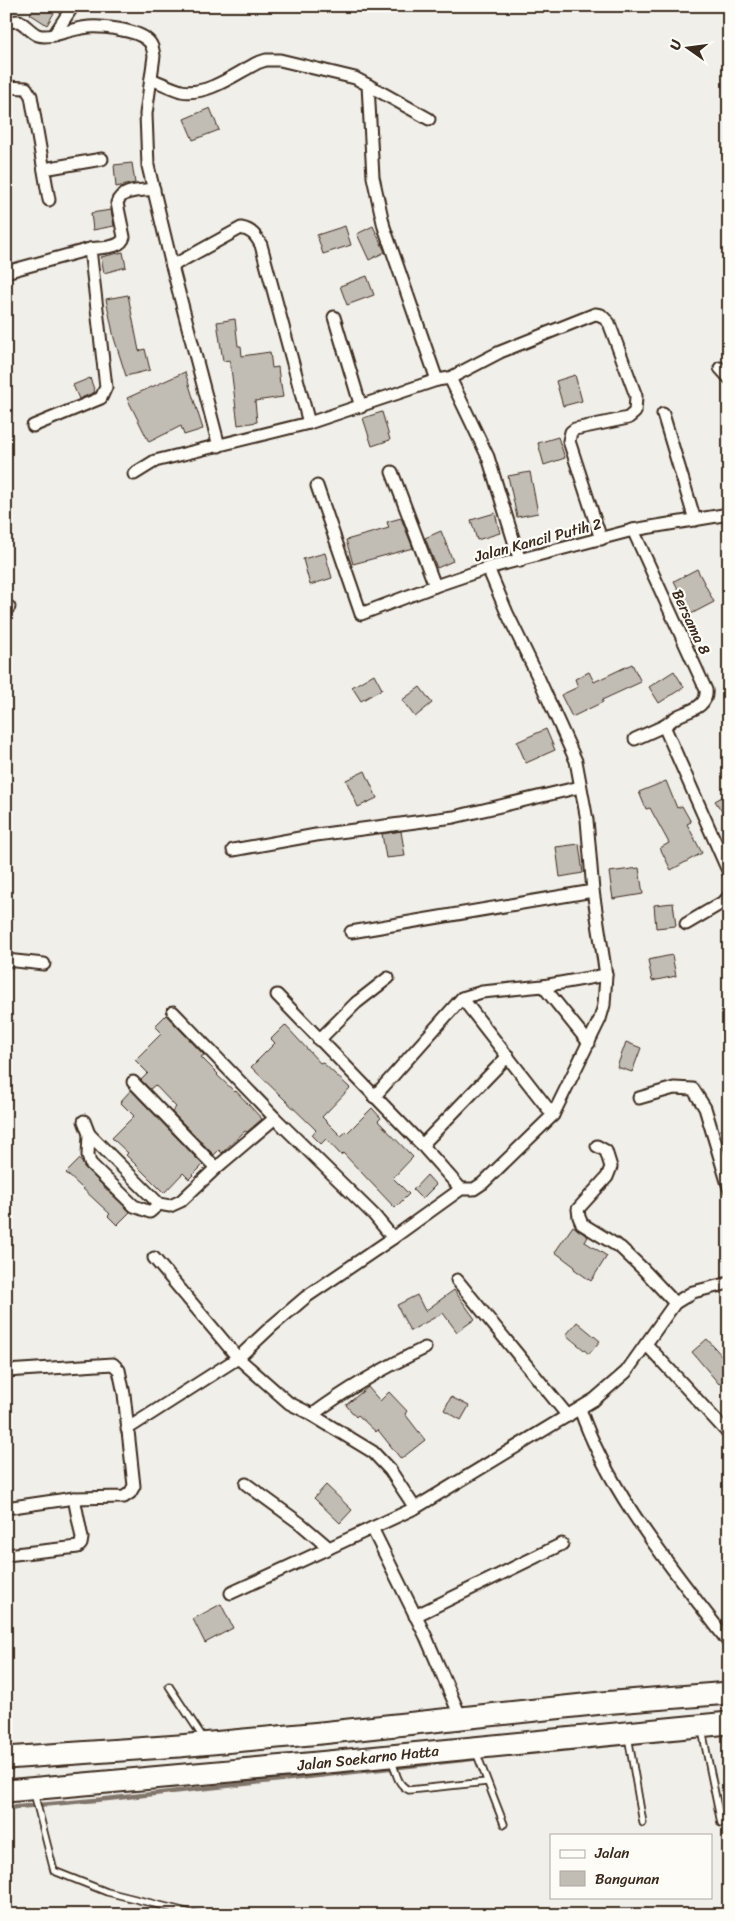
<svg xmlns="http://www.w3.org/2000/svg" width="735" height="1921" font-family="Sriracha,sans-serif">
  <rect width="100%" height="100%" fill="#f1efea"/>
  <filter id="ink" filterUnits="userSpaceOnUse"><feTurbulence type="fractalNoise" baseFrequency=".02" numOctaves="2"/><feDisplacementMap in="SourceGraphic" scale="10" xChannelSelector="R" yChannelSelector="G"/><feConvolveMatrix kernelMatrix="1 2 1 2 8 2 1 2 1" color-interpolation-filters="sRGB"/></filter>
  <g filter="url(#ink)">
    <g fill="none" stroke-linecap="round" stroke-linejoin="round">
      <path stroke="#80746b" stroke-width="4.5" d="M 6,1808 L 107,1799 L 481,1758"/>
    </g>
    <g fill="#c1bcb4" stroke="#3b2a1e">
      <path d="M 35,6 L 58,6 L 47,25 L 30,14 Z"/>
      <path d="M 210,108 L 219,130 L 193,140 L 184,119 Z"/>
      <path d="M 132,163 L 135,183 L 116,187 L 114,165 Z"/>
      <path d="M 111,210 L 114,226 L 93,230 L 91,213 Z"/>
      <path d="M 345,226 L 351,245 L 323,254 L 317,235 Z"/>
      <path d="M 373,226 L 385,252 L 369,260 L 357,234 Z"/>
      <path d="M 123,252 L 126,267 L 104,273 L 101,257 Z"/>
      <path d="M 367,276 L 374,295 L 347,305 L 340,286 Z"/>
      <path d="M 128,295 L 139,351 L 145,349 L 150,370 L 126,376 L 114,338 L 106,299 Z"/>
      <path d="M 235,319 L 238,346 L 241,346 L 242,356 L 270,352 L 272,368 L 278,367 L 280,384 L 281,384 L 283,397 L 255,401 L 257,422 L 238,425 L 230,360 L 223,361 L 217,322 Z"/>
      <path d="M 185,372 L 203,429 L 184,435 L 181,426 L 149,442 L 127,398 Z"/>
      <path d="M 575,375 L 582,401 L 563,406 L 556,381 Z"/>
      <path d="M 90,378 L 95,392 L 79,399 L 73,385 Z"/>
      <path d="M 382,412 L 390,440 L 372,446 L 363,418 Z"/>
      <path d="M 558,437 L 565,458 L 544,465 L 538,443 Z"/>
      <path d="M 530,472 L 538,513 L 517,517 L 508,476 Z"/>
      <path d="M 495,513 L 500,533 L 477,540 L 471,520 Z"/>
      <path d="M 401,518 L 413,548 L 353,564 L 346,540 L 389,528 L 387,522 Z"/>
      <path d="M 441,531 L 453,561 L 437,568 L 425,538 Z"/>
      <path d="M 325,553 L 332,578 L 310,585 L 303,559 Z"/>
      <path d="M 697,569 L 714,602 L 691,614 L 674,581 Z"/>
      <path d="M 632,664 L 641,682 L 602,700 L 603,702 L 572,717 L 561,695 L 578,687 L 575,679 L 589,672 L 594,682 Z"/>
      <path d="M 674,671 L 684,687 L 659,703 L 649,687 Z"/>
      <path d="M 374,674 L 382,689 L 361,701 L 352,687 Z"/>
      <path d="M 420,687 L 432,703 L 415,717 L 402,700 Z"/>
      <path d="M 546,729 L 555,750 L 526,763 L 517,742 Z"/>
      <path d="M 365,771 L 377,798 L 358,807 L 346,780 Z"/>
      <path d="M 666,781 L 677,808 L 682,806 L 691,822 L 687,824 L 702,853 L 671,870 L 660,848 L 669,843 L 650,808 L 646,809 L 639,792 Z"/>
      <path d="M 729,793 L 729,822 L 715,801 Z"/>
      <path d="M 401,831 L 405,856 L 386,858 L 382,834 Z"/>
      <path d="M 579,844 L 583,873 L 560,877 L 556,847 Z"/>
      <path d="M 639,868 L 643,894 L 613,899 L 609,872 Z"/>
      <path d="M 673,903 L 676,926 L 656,928 L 654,905 Z"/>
      <path d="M 672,955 L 676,976 L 652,981 L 648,960 Z"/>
      <path d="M 166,1015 L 204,1055 L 201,1057 L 218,1074 L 217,1075 L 235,1092 L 236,1091 L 262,1119 L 247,1132 L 245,1131 L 222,1153 L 219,1150 L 214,1155 L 172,1112 L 176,1107 L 155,1085 L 150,1089 L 141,1080 L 148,1073 L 135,1060 L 162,1033 L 155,1026 Z"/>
      <path d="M 285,1025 L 320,1063 L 322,1062 L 350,1088 L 322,1117 L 341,1136 L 346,1132 L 347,1133 L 372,1108 L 381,1118 L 378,1121 L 413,1157 L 393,1178 L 409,1194 L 395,1208 L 343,1153 L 341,1155 L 326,1139 L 321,1144 L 312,1135 L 316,1130 L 251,1067 L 275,1043 L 271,1039 Z"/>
      <path d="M 626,1042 L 641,1048 L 632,1072 L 617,1067 Z"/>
      <path d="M 131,1090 L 203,1165 L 189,1179 L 183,1173 L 164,1193 L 126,1155 L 128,1153 L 112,1138 L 134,1116 L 120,1102 Z"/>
      <path d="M 80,1159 L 85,1168 L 130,1212 L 117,1225 L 108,1216 L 110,1214 L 66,1173 Z"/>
      <path d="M 427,1175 L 436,1185 L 422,1199 L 413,1190 Z"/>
      <path d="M 573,1226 L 588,1237 L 585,1242 L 607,1256 L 591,1281 L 574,1269 L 575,1267 L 555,1252 Z"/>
      <path d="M 454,1290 L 475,1319 L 457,1332 L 443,1313 L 410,1331 L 397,1305 L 417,1295 L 425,1311 Z"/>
      <path d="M 577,1322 L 600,1341 L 589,1354 L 566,1335 Z"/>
      <path d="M 707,1339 L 729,1364 L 729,1376 L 719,1384 L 692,1352 Z"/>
      <path d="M 368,1387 L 380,1401 L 389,1392 L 407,1411 L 405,1414 L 425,1440 L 401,1459 L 378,1430 L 376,1432 L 358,1415 L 356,1417 L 346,1405 Z"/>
      <path d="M 451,1397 L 469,1406 L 461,1420 L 444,1410 Z"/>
      <path d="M 326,1485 L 352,1510 L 340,1523 L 314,1498 Z"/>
      <path d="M 221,1604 L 233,1628 L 205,1643 L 193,1619 Z"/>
    </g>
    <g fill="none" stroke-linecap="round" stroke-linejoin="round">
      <defs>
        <g id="lane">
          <path d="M 169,1686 L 204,1739"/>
          <path d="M 702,1730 L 721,1823"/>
          <path d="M 628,1736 L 643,1823"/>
          <path d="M 476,1752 L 504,1824"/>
          <path d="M 392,1760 C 396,1772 397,1785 409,1790 L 487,1782"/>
          <path d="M 34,1793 L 54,1871 L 107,1892 L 199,1915"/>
        </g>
        <g id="street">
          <path d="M 73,6 L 54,35 C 65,32 77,28 89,27 C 102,26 136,30 146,39 C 152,43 153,49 154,56 L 146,114 L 148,166 L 172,266 L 219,446"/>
          <path d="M 6,22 L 19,21 C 34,31 33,39 54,35"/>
          <path d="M 151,79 C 161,83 171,88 181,91 C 207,96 234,75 257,63 L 266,60 L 280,60 L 355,78 L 368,85 L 373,177 L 384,227 L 437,380 L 450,378 L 488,457 L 520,561"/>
          <path d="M 368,85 L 429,119"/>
          <path d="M 6,87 L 26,88 L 31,96 L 49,200"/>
          <path d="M 44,169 L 102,159"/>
          <path d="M 172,266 L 241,228 C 252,230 256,236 261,245 L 309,423"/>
          <path d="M 6,272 L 90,249"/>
          <path d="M 334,317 L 361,407"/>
          <path d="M 720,368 L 729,378"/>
          <path d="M 450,378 L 500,352 L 595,314 L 601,315 L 609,323 L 636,396 L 635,412 L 628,418 L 575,429 L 571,432 L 569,441 L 601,539"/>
          <path d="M 663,414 L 695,520"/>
          <path d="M 33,426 L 101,398 L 106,387 L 90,249 C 101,247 121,249 124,237 L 117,203 C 121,189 141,191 154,189"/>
          <path d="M 392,472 L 435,586"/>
          <path d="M 134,474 L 155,461 L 309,423 L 437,380"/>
          <path d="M 317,486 L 361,614 L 435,586 L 488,568 L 633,530 L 729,514"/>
          <path d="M 633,530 L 706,690 C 708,707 690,710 678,716 C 673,719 669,723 664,726 L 729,873"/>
          <path d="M 6,607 L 9,607"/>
          <path d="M 635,739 L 664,726"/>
          <path d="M 233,850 L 316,835 L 454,817 L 580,787"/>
          <path d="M 686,924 L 725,901 L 729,896"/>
          <path d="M 351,932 L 593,891"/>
          <path d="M 6,960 L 44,964"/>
          <path d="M 543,986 L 589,1043"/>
          <path d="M 277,995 L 422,1145 L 461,1189"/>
          <path d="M 462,998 L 553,1115"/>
          <path d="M 173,1012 L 275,1118 L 374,1215 L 393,1238 L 461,1189 L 474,1189 L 483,1183 L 553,1115 L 600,1019 L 604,1005 L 606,975 L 593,891 L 587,820 L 576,761 L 539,679 L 507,613 L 488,568"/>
          <path d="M 319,1040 L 356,1003 L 388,978"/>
          <path d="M 133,1082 L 216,1168"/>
          <path d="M 374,1097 L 462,998 L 482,992 L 543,986 L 606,975"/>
          <path d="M 639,1098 L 674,1088 L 693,1089 L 705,1108 L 729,1188"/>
          <path d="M 84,1121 L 89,1134 L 88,1155 L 90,1163 L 134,1206 L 150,1212 L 159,1204"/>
          <path d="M 89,1134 L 159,1204 L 170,1206 L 181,1201 L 216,1168 L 275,1118"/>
          <path d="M 422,1145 L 508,1056"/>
          <path d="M 597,1146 L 606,1151 L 611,1167 L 607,1177 L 578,1209 L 579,1217 L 582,1224 L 621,1248 L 643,1269 L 675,1303"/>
          <path d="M 154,1258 L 238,1358 L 289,1403 L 307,1412 L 373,1452 L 390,1470 L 415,1508"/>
          <path d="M 457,1280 L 568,1416"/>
          <path d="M 646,1344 L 725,1430"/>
          <path d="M 6,1371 L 113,1364 L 119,1370 L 124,1394 L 134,1486 L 130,1493 L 124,1497 L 74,1498 L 6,1508"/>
          <path d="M 580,1409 C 610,1496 674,1570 729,1643"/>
          <path d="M 312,1415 C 347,1389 385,1367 425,1348"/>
          <path d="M 127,1429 L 238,1358 L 272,1326 L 306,1297 L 393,1238"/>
          <path d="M 246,1484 L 301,1524 L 329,1548 L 415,1508 L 595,1399 L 626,1372 L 675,1303 L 693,1292 L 729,1283"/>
          <path d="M 372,1528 L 426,1637 L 461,1718"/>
          <path d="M 6,1555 L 78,1547 L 81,1544 L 82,1538 L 74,1498"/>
          <path d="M 231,1593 L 329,1548"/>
          <path d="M 415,1616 L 562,1544"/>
        </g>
        <g id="highway">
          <path d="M 6,1758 L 179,1746 L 321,1733 L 602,1703 L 729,1693"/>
          <path d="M 6,1791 L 297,1765 L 729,1723"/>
        </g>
      </defs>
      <use href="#lane" stroke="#3b2a1e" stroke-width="9"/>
      <use href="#street" stroke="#3b2a1e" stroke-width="15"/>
      <use href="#highway" stroke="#3b2a1e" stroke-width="25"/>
      <use href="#lane" stroke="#fdfcf7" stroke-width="5.5"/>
      <use href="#street" stroke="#fdfcf7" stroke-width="11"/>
      <use href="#highway" stroke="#fdfcf7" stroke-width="21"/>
    </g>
  </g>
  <g text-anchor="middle" stroke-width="4.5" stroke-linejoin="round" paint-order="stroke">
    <g font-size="15" fill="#3b2a1e" stroke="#fdfcf7">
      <text transform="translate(538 540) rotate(-15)" y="5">Jalan Kancil Putih 2</text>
      <text transform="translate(691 622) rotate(65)" y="5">Bersama 8</text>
      <text transform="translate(368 1758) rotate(-6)" y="5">Jalan Soekarno Hatta</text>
    </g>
  </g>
  <rect width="735" height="1921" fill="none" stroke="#fdfcf7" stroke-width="25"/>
  <rect x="12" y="12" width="710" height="1896" fill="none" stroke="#3b2a1e" stroke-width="2" filter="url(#ink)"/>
  <rect x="550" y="1834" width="162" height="65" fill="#fdfcf7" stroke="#afa8a0"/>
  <rect x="560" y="1850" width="25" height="8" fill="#fdfcf7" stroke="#afa8a0"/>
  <text x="595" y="1858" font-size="15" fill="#3b2a1e">Jalan</text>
  <rect x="560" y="1871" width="25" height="15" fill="#c1bcb4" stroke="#afa8a0"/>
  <text x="595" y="1884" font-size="15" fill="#3b2a1e">Bangunan</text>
  <g transform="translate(688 48) rotate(284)" stroke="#fdfcf7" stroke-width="4" paint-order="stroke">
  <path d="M0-4L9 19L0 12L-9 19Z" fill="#3b2a1e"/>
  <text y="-8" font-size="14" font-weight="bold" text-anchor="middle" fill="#3b2a1e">U</text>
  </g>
</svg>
